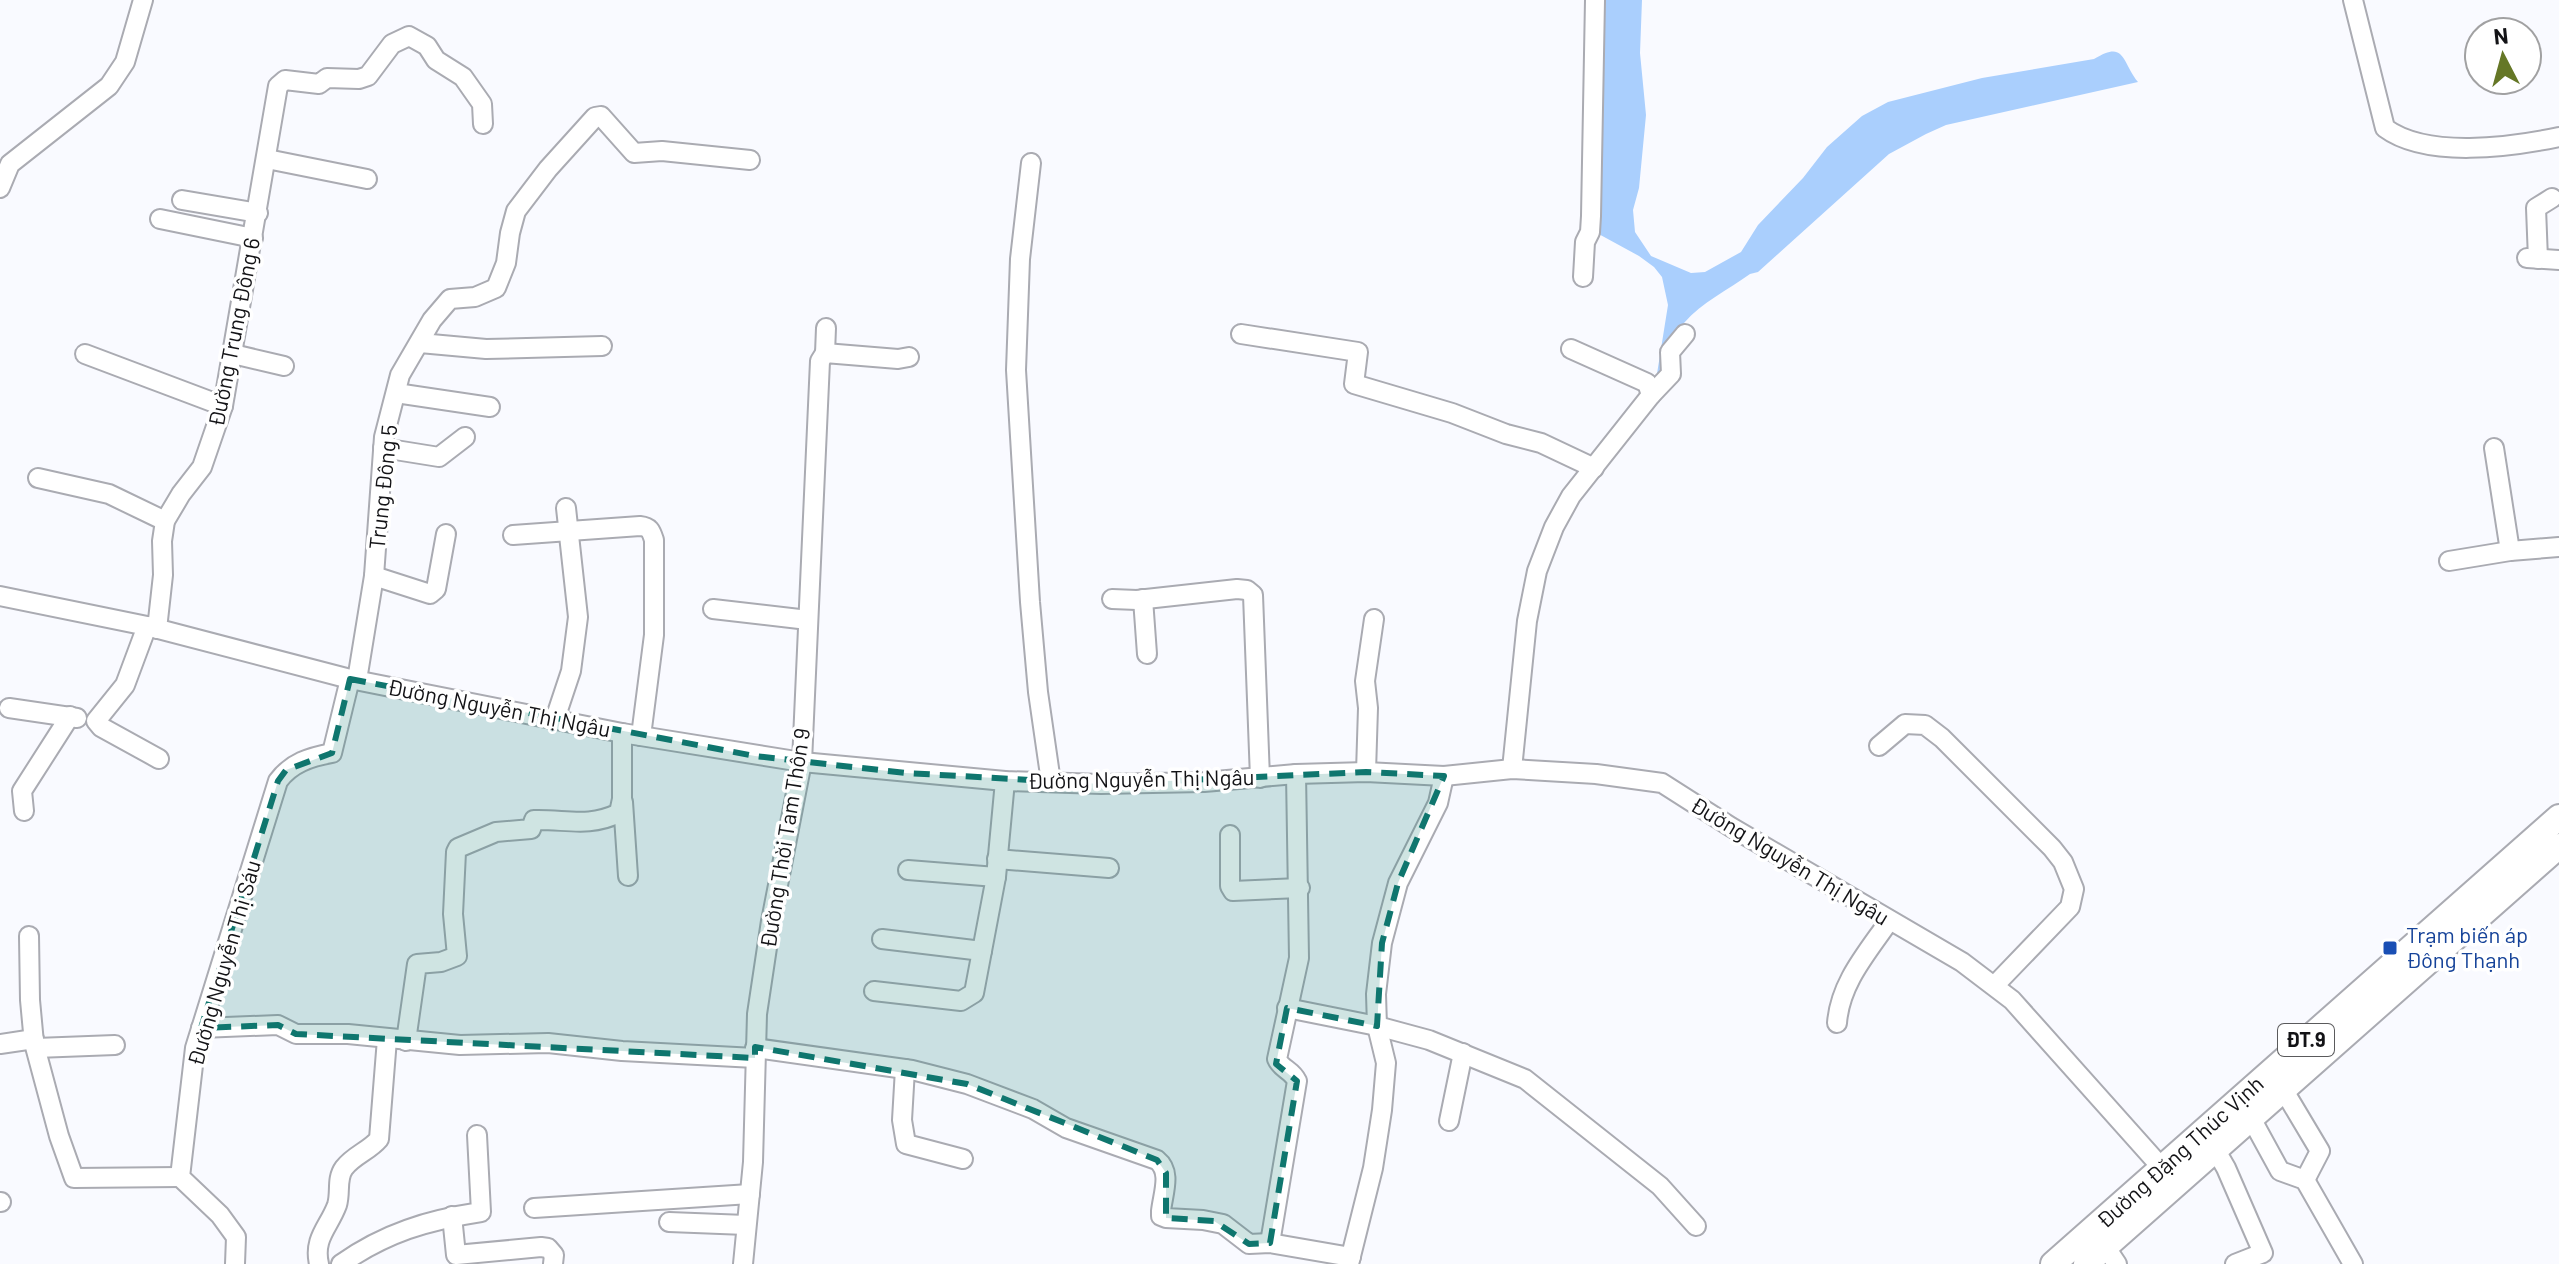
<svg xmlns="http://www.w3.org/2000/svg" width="2559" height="1264" font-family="Barlow,sans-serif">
  <rect width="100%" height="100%" fill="#f9faff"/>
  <path fill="#aacffd" d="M 1600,0 L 1642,0 L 1640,53 L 1646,115 L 1639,188 L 1633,210 L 1635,232 L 1651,256 L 1691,273 L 1705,272 L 1741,252 L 1758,225 L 1803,178 L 1827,147 L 1862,116 L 1888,102 L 1982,78 L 2094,59 C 2125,40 2121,60 2138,82 L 1946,125 L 1926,134 L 1889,154 L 1758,272 L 1750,274 C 1728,290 1702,302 1684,323 C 1671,341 1668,361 1656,380 L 1668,305 L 1662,277 L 1654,267 L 1639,256 L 1595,232 Z"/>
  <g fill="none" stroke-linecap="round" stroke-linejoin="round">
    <defs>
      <g id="minor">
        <path d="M 2353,0 L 2385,128 C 2427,159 2511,147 2559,137"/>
        <path d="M 267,159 L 367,179"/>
        <path d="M 1031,163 L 1020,259 L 1016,370 L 1030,602 L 1038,692 L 1051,782"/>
        <path d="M 0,188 L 10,164 L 109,86 L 125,62 L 143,0"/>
        <path d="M 182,200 L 258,213"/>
        <path d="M 160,219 L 253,238"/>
        <path d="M 2527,258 L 2559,260"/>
        <path d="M 2538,259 L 2536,208 L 2552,198"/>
        <path d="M 1583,277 L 1585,242 L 1590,232 L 1591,216 L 1595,0"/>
        <path d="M 1241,334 L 1358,352 L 1354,384 L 1452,413 L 1506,434 L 1541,443 L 1594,468"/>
        <path d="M 420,343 L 486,349 L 602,346"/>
        <path d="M 825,353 L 826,328"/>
        <path d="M 85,354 L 223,406"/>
        <path d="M 233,354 L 284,366"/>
        <path d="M 396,393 L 490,407"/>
        <path d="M 1651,395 L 1671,374 L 1670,352 L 1685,334"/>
        <path d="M 383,448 L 439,457 L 465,437"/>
        <path d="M 2494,448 L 2510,551"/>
        <path d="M 38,478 L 109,494 L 165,521"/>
        <path d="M 513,535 L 640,526 C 650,527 651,531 654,540 L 654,635 L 641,736"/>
        <path d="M 2449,561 L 2510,551 L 2559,547"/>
        <path d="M 374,576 L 430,594 L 436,589 L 446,534"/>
        <path d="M 0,596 L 147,626 L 350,679 L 622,733 L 802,762 L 1005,781 L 1101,784 L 1204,782 L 1296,774 L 1366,772 L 1444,776 L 1512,769 L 1596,774 L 1662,783 L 1731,827 L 1962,962 L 2012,1000 L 2162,1168"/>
        <path d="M 1112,599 L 1137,600 L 1237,589 L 1247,590 L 1253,595 L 1260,778"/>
        <path d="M 1143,599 L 1147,654"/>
        <path d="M 713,609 L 808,620"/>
        <path d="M 147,626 L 125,685 L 96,721 L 101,727 L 159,759"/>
        <path d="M 157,629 L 163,575 L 162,541 L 165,521 L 181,494 L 202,467 L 223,406 L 278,86 L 285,80 L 319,84 L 327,78 L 359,79 L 368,76 L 392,44 L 409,36 L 427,46 L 436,60 L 463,77 L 482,104 L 483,124"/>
        <path d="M 357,680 L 374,576 L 384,437 L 400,375 L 432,320 L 450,299 L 475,297 L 496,288 L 506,263 L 510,233 L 516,211 L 548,169 L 595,117 L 601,116 L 634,153 L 662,151 L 750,160"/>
        <path d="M 9,708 L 77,718"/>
        <path d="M 555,719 L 571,671 L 578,617 L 566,508"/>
        <path d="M 1879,746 L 1905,724 L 1925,725 L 1942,738 L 2052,848 L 2063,862 L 2074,889 L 2070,907 L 1995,985"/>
        <path d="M 1512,769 L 1527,621 L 1537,571 L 1554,527 L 1571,496 L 1651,395 L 1647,383 L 1571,349"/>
        <path d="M 1366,772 L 1368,708 L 1365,681 L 1374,619"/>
        <path d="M 623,802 L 628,876"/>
        <path d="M 24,811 L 22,791 L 70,716"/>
        <path d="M 1230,835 L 1230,886 L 1233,891 L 1300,888"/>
        <path d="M 997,859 L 1109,868"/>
        <path d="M 908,870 L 996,877"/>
        <path d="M 29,936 L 30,1000 L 34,1043 L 59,1136 L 74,1178 L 180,1177"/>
        <path d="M 882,939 L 982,951"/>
        <path d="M 874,991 L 961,1001 L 974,993 L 996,877 L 1005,781"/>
        <path d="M 1287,1008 L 1377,1026 L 1429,1040 L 1525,1079 L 1660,1186 L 1696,1226"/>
        <path d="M 1837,1023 C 1840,983 1867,953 1889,921"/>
        <path d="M 201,1028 L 278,1025 L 296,1034 L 348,1034 L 460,1045 L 548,1043 L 622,1051 L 755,1058"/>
        <path d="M 406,1041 L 417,964 L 441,962 L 457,956 L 453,914 L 456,852 L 458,848 L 496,832 L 531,829 L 534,820 C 566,819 588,828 619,813 L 622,799 L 622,733"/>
        <path d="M 0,1044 L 34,1039"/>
        <path d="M 36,1048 L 115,1045"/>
        <path d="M 755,1048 L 912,1070 L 967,1084 L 1033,1109 L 1066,1128 L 1157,1160 C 1172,1172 1163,1193 1161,1211 L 1161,1216 L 1166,1218 L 1203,1220 L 1223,1224 L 1249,1244 L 1270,1243 L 1351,1257"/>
        <path d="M 905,1069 L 902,1120 L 906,1144 L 963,1159"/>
        <path d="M 2283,1089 L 2320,1151 L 2305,1180"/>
        <path d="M 2251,1118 L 2280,1171 L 2305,1180 L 2353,1264"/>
        <path d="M 1449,1121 L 1463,1053"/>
        <path d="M 2215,1149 L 2226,1168 L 2263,1253 L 2235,1264"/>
        <path d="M 0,1202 L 1,1202"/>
        <path d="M 534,1208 L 750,1194"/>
        <path d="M 452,1216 L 456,1255 L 541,1247 L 548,1248 L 554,1255 L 553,1264"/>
        <path d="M 669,1222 L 746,1225"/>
        <path d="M 1270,1243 L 1297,1081 C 1292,1070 1281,1069 1277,1059 L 1299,958 L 1296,774"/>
        <path d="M 2105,1246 L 2117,1264"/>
        <path d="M 235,1264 L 236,1237 L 220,1215 L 180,1177 L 195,1048 L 278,781 C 291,763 310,757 332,753 L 350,679"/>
        <path d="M 319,1264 C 313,1238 329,1227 337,1205 C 341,1192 336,1179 344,1168 C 354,1155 369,1151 379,1139 L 387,1039"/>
        <path d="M 341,1264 C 385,1233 428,1220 481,1212 L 477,1135"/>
        <path d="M 743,1264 L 753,1162 L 757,1014 L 771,921 L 802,762 L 820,361 L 825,353 L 898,359 L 909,357"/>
        <path d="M 1349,1264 L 1373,1168 L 1382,1110 L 1386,1063 L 1377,1026 L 1376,994 L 1382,943 L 1398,883 L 1438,803 L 1444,776"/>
      </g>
      <g id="major">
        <path d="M 2053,1264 L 2559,817"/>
        <path d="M 2086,1264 L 2559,846"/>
      </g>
    </defs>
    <use href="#minor" stroke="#aaabb2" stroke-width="22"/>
    <use href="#major" stroke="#aaabb2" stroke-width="28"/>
    <use href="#minor" stroke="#fff" stroke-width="18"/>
    <use href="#major" stroke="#fff" stroke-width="24"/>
  </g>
  <path fill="#0f766e" fill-opacity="0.2" stroke="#0f766e" stroke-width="6" stroke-dasharray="16 10" stroke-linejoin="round" d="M 350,679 L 755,756 L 906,773 L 1101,784 L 1366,772 L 1444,776 L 1398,883 L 1382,943 L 1377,1026 L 1287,1008 L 1276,1064 L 1297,1081 L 1270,1243 L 1249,1244 L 1214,1221 L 1166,1218 L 1166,1173 L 1157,1160 L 967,1084 L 755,1047 L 755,1058 L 296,1034 L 278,1025 L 201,1028 L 278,781 L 286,770 L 332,753 Z"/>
  <rect fill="#1a4fb4" stroke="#fff" stroke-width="3" x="2382" y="940" width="16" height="16" rx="4"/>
  <g text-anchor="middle" stroke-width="7" stroke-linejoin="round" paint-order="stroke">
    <rect fill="#fff" stroke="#5a5a5c" stroke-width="2" x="2278" y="1024" width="56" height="32" rx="6"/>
    <g font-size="20" font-weight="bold" fill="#131316">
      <text x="2306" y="1047">ĐT.9</text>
    </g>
    <g font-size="22" fill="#131316" stroke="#fff">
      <text transform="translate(234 332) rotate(-79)" y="8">Đường Trung Đông 6</text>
      <text transform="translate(383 487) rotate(-84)" y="8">Trung Đông 5</text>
      <text transform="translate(499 708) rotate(11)" y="8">Đường Nguyễn Thị Ngâu</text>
      <text transform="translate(1141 779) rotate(-1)" y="8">Đường Nguyễn Thị Ngâu</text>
      <text transform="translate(785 838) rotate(-81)" y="8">Đường Thời Tam Thôn 9</text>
      <text transform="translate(1790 861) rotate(31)" y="8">Đường Nguyễn Thị Ngâu</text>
      <text transform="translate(224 963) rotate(-74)" y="8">Đường Nguyễn Thị Sáu</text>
      <text transform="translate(2180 1152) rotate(-42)" y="8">Đường Đặng Thúc Vịnh</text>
    </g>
    <g font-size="22" fill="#164399" stroke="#fff" text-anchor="start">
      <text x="2406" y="943">Trạm biến áp<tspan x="2406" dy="25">Đông Thạnh</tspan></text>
    </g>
  </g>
  <g transform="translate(2503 56) rotate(354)"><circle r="38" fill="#ffffff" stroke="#a1a1a2" stroke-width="2"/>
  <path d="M0-6L14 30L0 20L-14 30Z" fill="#657726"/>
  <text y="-12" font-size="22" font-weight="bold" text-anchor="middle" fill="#131316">N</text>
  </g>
</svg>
